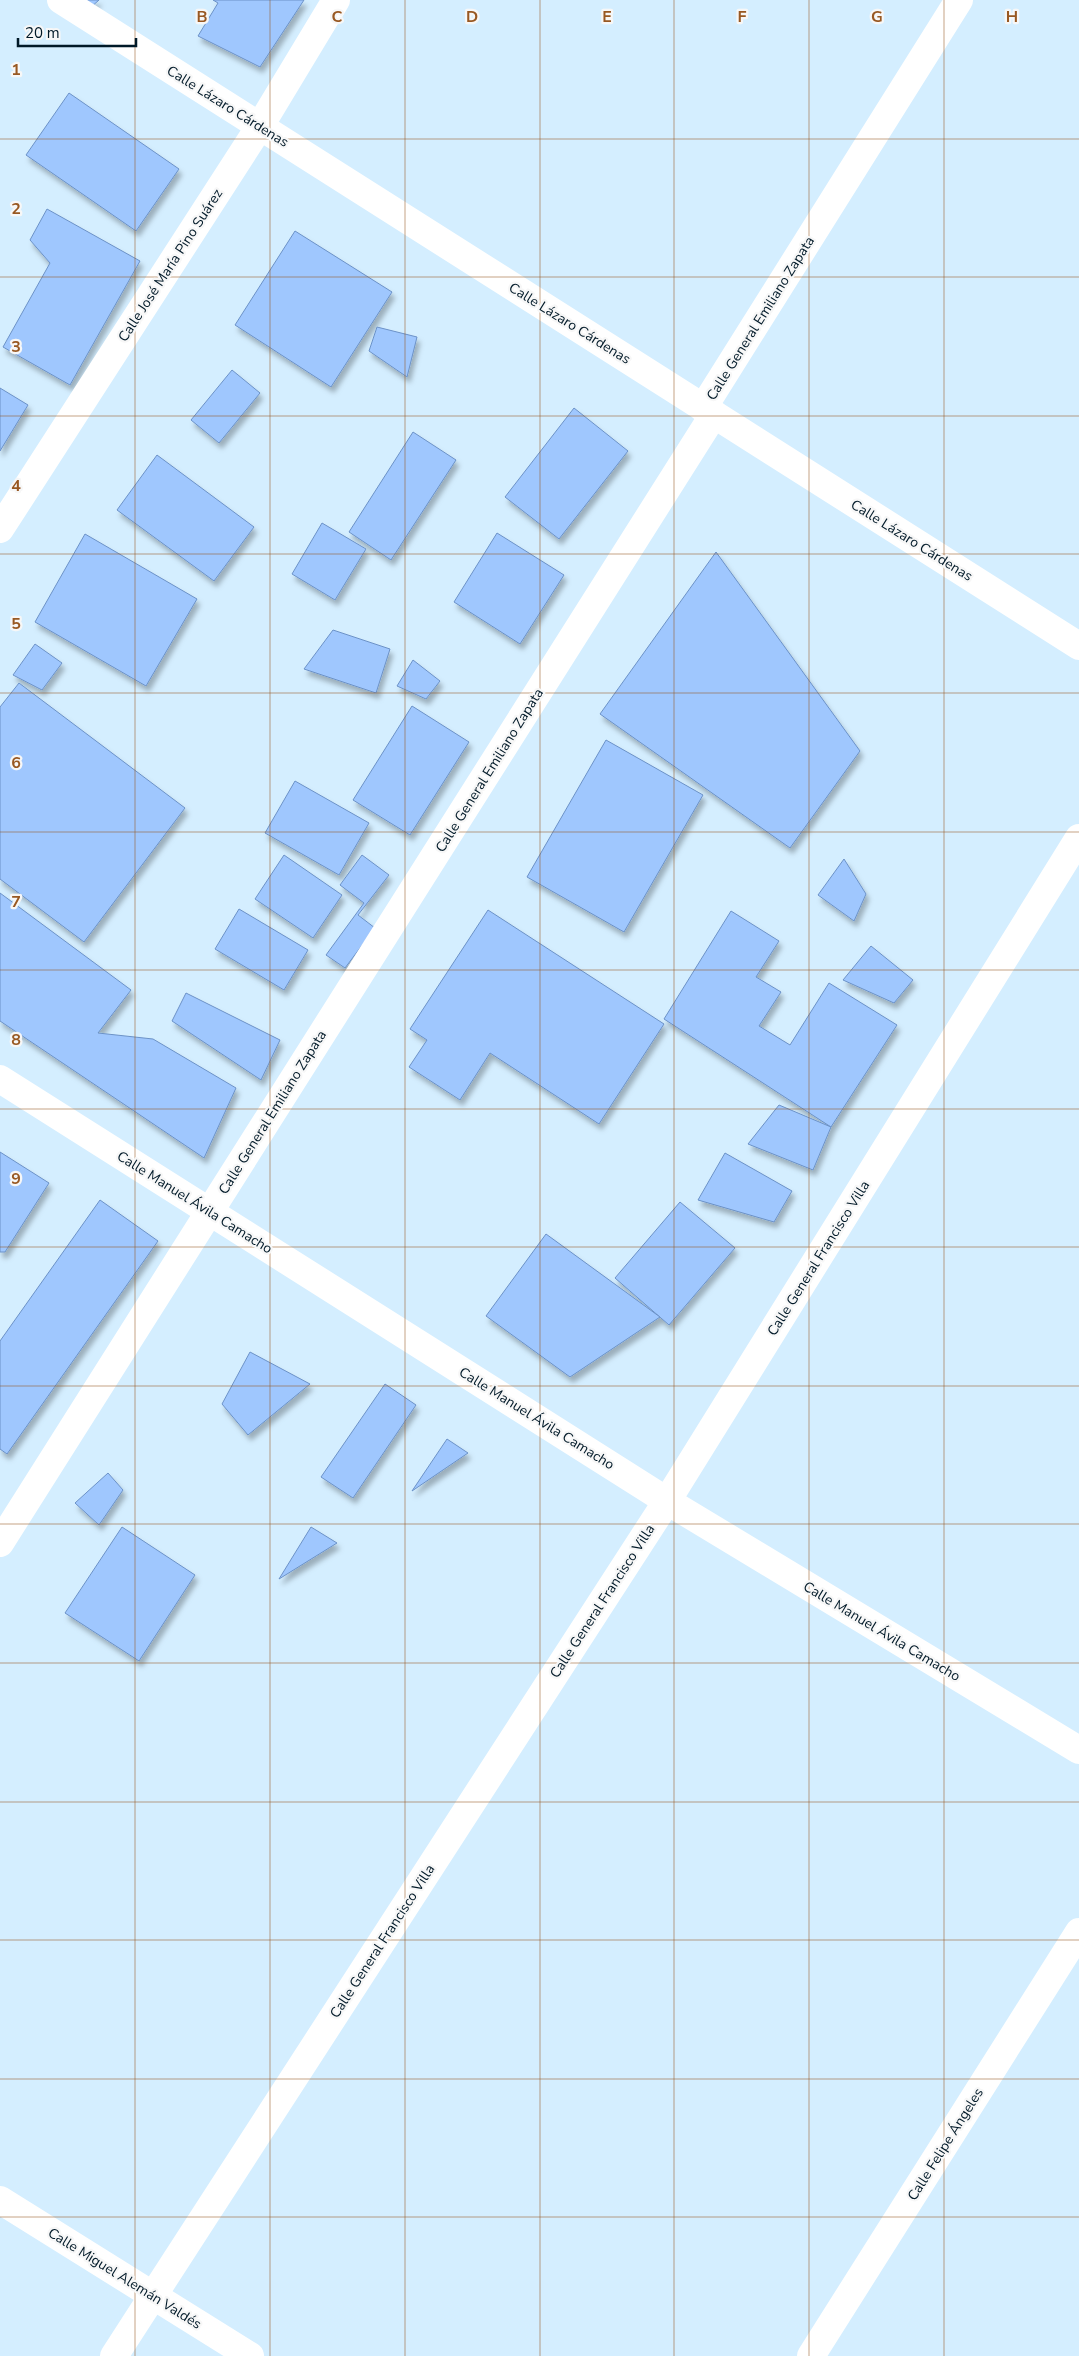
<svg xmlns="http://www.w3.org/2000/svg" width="1079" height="2356" font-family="'Nunito Sans',sans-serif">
  <defs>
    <filter id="shadow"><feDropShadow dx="3" dy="5.5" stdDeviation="2.5" flood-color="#0004"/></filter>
  </defs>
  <rect width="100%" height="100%" fill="#d4eeff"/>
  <g fill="#9fc7fe" stroke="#6c92c7" filter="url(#shadow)">
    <path d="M 83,0 L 99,0 L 90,8 Z"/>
    <path d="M 213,0 L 304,0 L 260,67 L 198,36 L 218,3 Z"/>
    <path d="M 69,93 L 179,169 L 136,231 L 26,155 Z"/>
    <path d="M 47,209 L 140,261 L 70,385 L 3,347 L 50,263 L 30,240 Z"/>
    <path d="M 295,231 L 392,292 L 331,387 L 235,325 Z"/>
    <path d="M 377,327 L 417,337 L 407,377 L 369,351 Z"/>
    <path d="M 232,370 L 260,393 L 219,443 L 191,420 Z"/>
    <path d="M 0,388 L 28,405 L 0,451 Z"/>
    <path d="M 574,408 L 628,451 L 559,539 L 505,497 Z"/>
    <path d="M 413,432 L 456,460 L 391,560 L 349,532 Z"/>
    <path d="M 157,455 L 254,527 L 214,581 L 117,510 Z"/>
    <path d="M 322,523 L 366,549 L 335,600 L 292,574 Z"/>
    <path d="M 497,533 L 564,575 L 520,644 L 454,602 Z"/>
    <path d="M 85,534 L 197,599 L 146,686 L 35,622 Z"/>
    <path d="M 716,552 L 860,751 L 790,848 L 600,714 Z"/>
    <path d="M 333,630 L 390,649 L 376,693 L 304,669 Z"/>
    <path d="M 35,644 L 62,663 L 42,690 L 13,675 Z"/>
    <path d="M 413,660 L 440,681 L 426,699 L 397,686 Z"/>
    <path d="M 19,683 L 185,808 L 84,942 L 0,879 L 0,707 Z"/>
    <path d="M 412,706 L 469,742 L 410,835 L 353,800 Z"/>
    <path d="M 606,740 L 703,795 L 624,932 L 527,877 Z"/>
    <path d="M 295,781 L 369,823 L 339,875 L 265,833 Z"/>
    <path d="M 284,855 L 342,895 L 313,938 L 255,899 Z"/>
    <path d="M 362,855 L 389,875 L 358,915 L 375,928 L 345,968 L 326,955 L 364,903 L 340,885 Z"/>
    <path d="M 844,859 L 866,894 L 854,921 L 818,895 Z"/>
    <path d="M 0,893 L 131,990 L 98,1033 L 153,1039 L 236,1088 L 204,1158 L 0,1021 Z"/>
    <path d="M 239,909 L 308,950 L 284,990 L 215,949 Z"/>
    <path d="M 488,910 L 664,1024 L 599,1124 L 490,1053 L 460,1100 L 409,1067 L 427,1040 L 410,1029 Z"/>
    <path d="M 731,911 L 779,941 L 756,977 L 781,992 L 759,1026 L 790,1045 L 829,983 L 897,1025 L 831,1127 L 664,1019 Z"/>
    <path d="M 871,946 L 913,980 L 894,1003 L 843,980 Z"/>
    <path d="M 186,993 L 280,1040 L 261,1080 L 172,1021 Z"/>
    <path d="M 779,1105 L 831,1127 L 813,1170 L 748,1144 Z"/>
    <path d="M 0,1152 L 49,1183 L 5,1252 L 0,1252 Z"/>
    <path d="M 725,1153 L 792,1191 L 774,1222 L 698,1200 Z"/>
    <path d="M 100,1200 L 158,1241 L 7,1454 L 0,1449 L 0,1341 Z"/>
    <path d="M 680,1202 L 735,1248 L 669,1325 L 615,1278 Z"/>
    <path d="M 546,1234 L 660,1317 L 570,1377 L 486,1316 Z"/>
    <path d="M 250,1352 L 310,1384 L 248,1435 L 222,1404 Z"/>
    <path d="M 385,1384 L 416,1405 L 353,1498 L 321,1477 Z"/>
    <path d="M 447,1439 L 468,1453 L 412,1491 Z"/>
    <path d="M 108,1473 L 123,1490 L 99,1525 L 75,1503 Z"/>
    <path d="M 122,1527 L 195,1575 L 139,1661 L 65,1613 Z"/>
    <path d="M 311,1527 L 337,1543 L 279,1579 Z"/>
  </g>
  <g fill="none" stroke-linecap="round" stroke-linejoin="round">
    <g stroke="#fff" stroke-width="28">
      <path d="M 61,0 L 1079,646"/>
      <path d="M 0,529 L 260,126 L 336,0"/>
      <path d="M 0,1079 L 667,1501 L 1079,1750"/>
      <path d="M 0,1543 L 714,414 L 703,408 L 959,0"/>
      <path d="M 0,2200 L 250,2356"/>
      <path d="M 114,2356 L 667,1501 L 1079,838"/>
      <path d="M 811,2356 L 1079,1932"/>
    </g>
  </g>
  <path fill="none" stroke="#985822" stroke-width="1" stroke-opacity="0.55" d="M 135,0 L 135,2356M 270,0 L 270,2356M 405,0 L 405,2356M 540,0 L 540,2356M 674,0 L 674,2356M 809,0 L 809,2356M 944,0 L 944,2356M 0,139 L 1079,139M 0,277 L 1079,277M 0,416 L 1079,416M 0,554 L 1079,554M 0,693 L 1079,693M 0,832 L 1079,832M 0,970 L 1079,970M 0,1109 L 1079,1109M 0,1247 L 1079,1247M 0,1386 L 1079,1386M 0,1524 L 1079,1524M 0,1663 L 1079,1663M 0,1802 L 1079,1802M 0,1940 L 1079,1940M 0,2079 L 1079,2079M 0,2217 L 1079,2217"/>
  <g text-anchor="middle" stroke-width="4.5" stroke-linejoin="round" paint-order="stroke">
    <g font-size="14" fill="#001928" stroke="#f7f7f7">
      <text transform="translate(228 106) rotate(32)" y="5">Calle Lázaro Cárdenas</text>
      <text transform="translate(170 265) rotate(-57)" y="5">Calle José María Pino Suárez</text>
      <text transform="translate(760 318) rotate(-58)" y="5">Calle General Emiliano Zapata</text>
      <text transform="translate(570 323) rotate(32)" y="5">Calle Lázaro Cárdenas</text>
      <text transform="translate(912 540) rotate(32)" y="5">Calle Lázaro Cárdenas</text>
      <text transform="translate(489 770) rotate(-58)" y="5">Calle General Emiliano Zapata</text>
      <text transform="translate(272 1112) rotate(-58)" y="5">Calle General Emiliano Zapata</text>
      <text transform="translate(195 1202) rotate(32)" y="5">Calle Manuel Ávila Camacho</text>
      <text transform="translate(818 1258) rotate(-58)" y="5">Calle General Francisco Villa</text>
      <text transform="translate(537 1418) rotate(32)" y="5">Calle Manuel Ávila Camacho</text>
      <text transform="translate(602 1601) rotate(-57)" y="5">Calle General Francisco Villa</text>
      <text transform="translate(882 1631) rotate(31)" y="5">Calle Manuel Ávila Camacho</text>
      <text transform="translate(382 1941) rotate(-57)" y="5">Calle General Francisco Villa</text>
      <text transform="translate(945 2144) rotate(-58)" y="5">Calle Felipe Ángeles</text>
      <text transform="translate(125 2278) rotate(32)" y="5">Calle Miguel Alemán Valdés</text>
    </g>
  </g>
  <g font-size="16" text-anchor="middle" font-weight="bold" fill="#985822" stroke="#f7f7f7" stroke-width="4.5" stroke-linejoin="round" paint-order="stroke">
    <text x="202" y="22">B</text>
    <text x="337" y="22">C</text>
    <text x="472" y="22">D</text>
    <text x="607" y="22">E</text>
    <text x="742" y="22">F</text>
    <text x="877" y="22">G</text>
    <text x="1012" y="22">H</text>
    <text x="16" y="75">1</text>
    <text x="16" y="214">2</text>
    <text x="16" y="352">3</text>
    <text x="16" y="491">4</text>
    <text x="16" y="629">5</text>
    <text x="16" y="768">6</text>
    <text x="16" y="907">7</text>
    <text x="16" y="1045">8</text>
    <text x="16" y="1184">9</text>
  </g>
  <path d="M18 38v8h118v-8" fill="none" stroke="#001928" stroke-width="2.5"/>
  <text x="25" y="38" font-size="15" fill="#001928" stroke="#f7f7f7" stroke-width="4" paint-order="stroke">20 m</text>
</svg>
